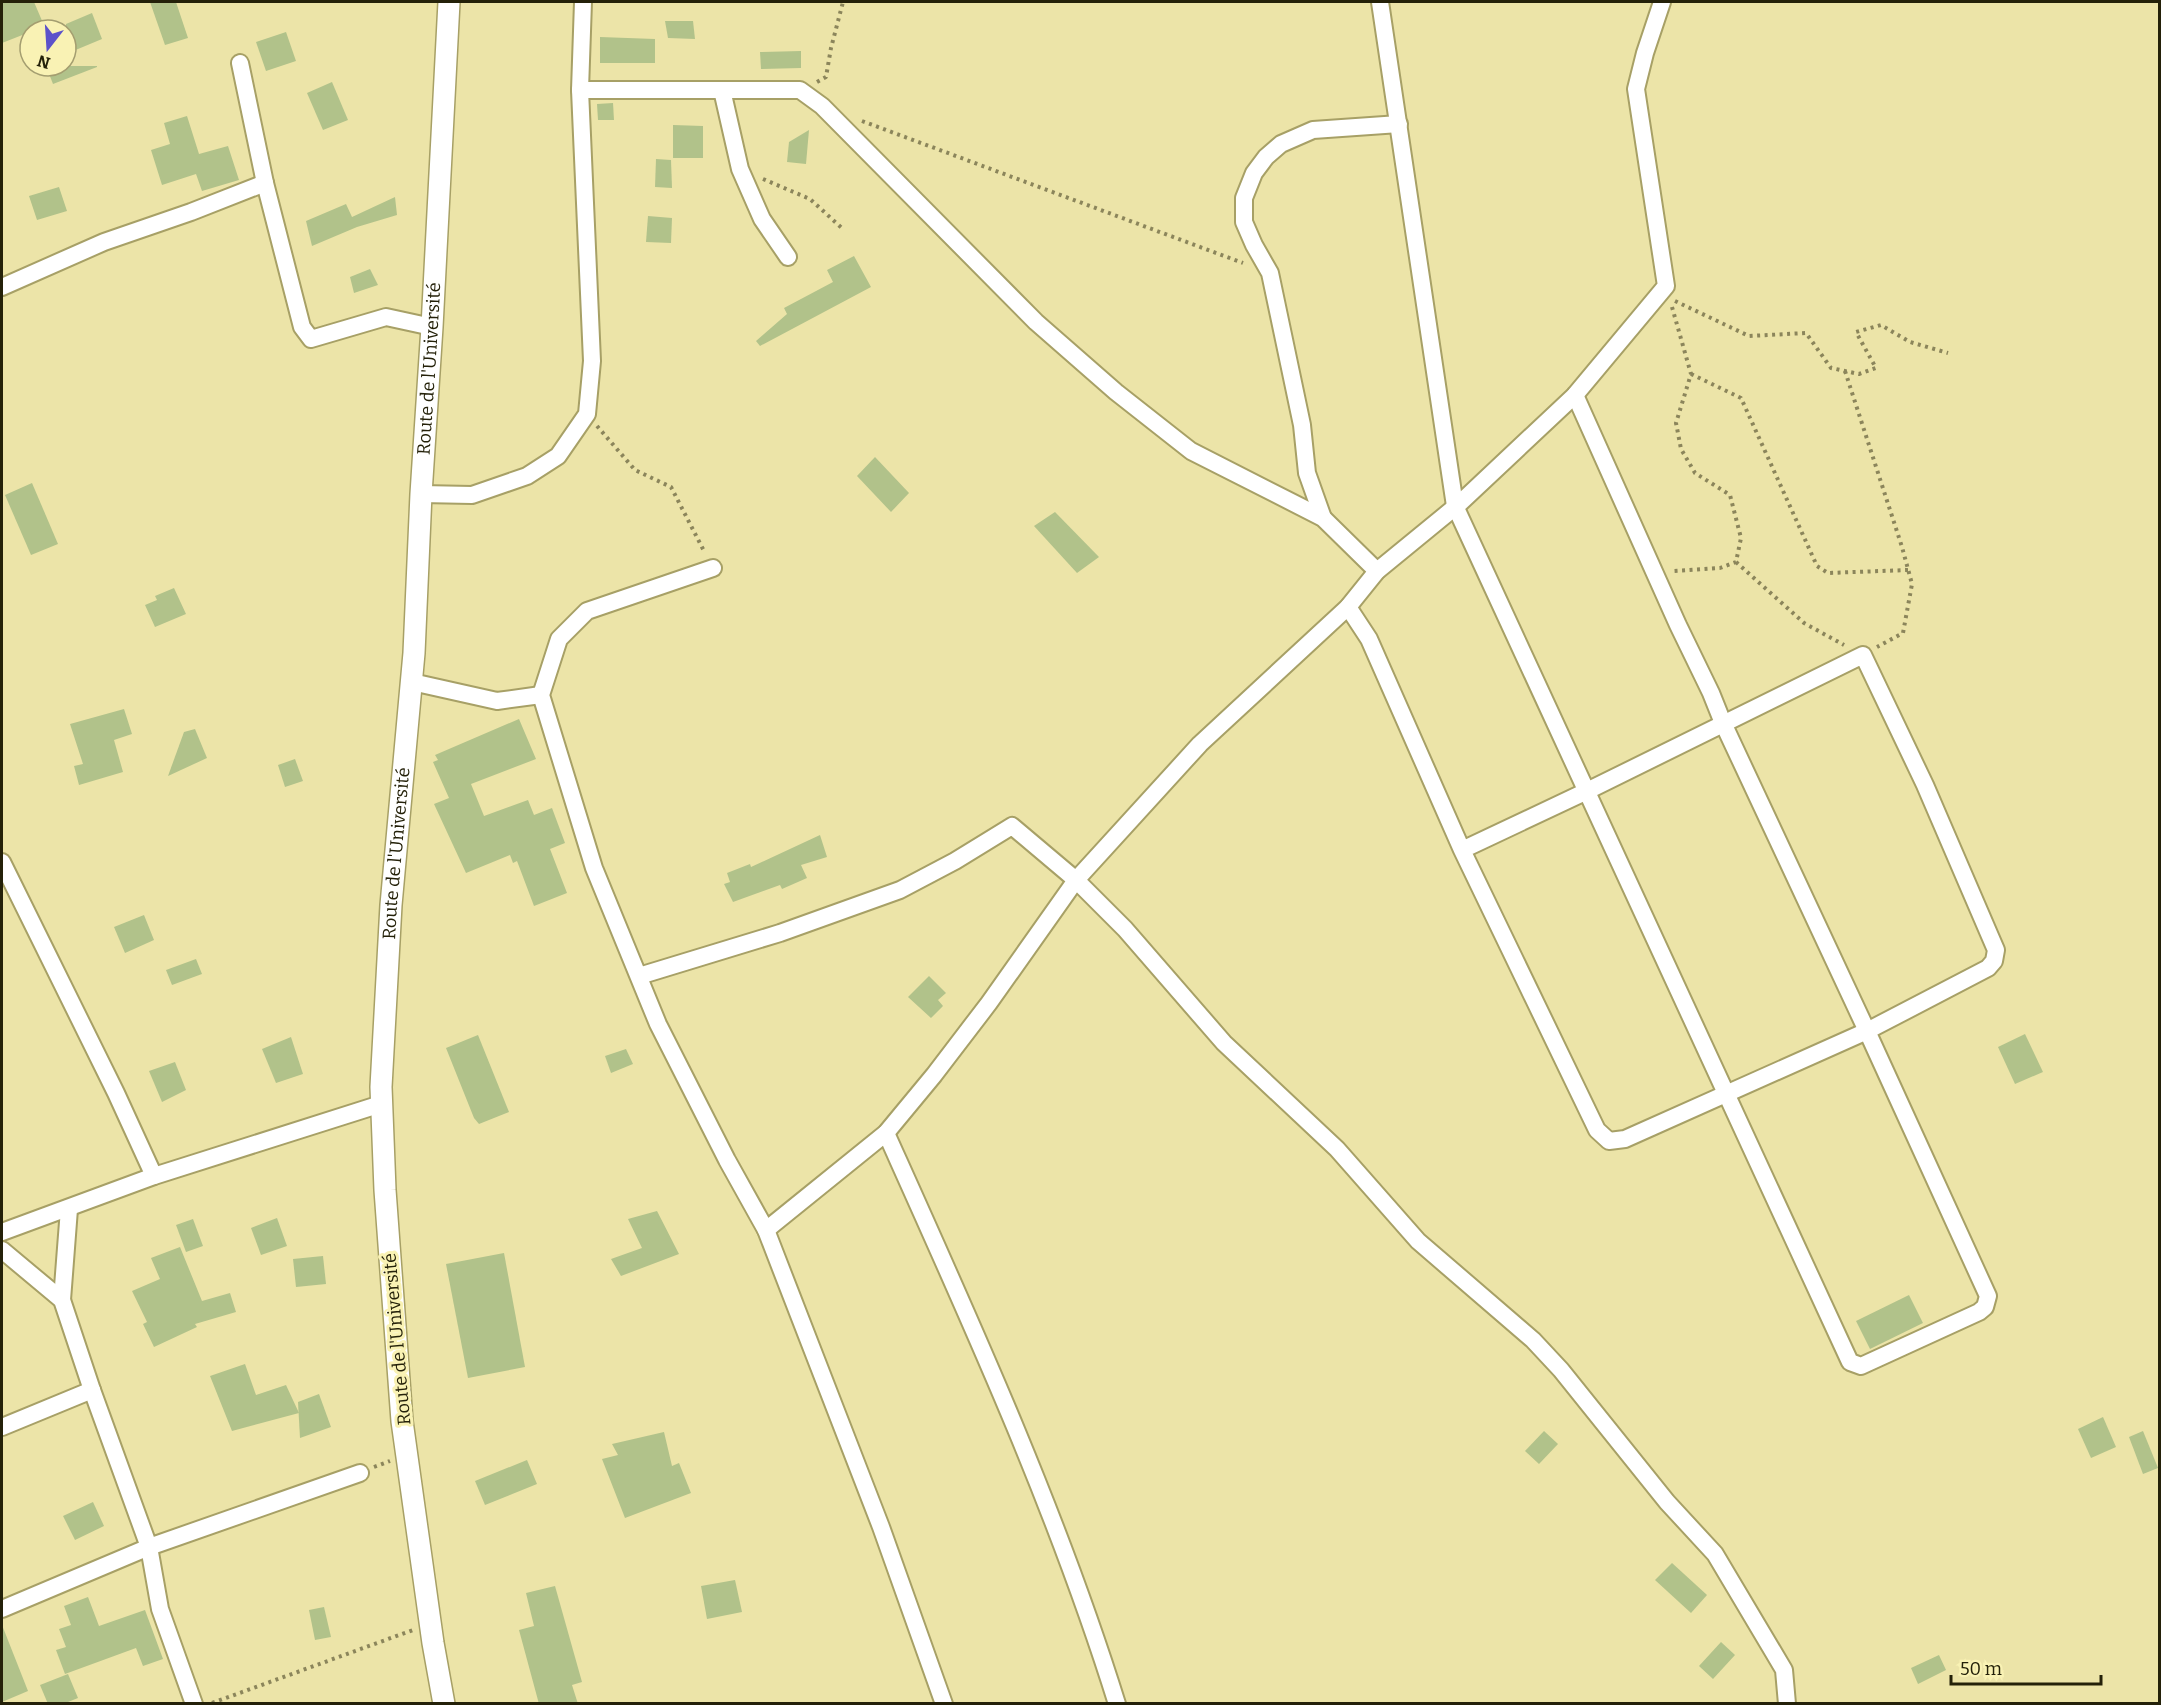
<svg xmlns="http://www.w3.org/2000/svg" width="2161" height="1705" font-family="Bitter,serif">
  <rect width="100%" height="100%" fill="#ece4a8"/>
  <g fill="#b1c28a">
    <path d="M 2,2 L 34,2 L 46,30 L 30,30 L 30,32 L 2,43 Z"/>
    <path d="M 150,2 L 176,2 L 188,38 L 165,45 Z"/>
    <path d="M 92,13 L 102,39 L 66,54 L 66,24 Z"/>
    <path d="M 665,21 L 693,21 L 695,39 L 668,38 Z"/>
    <path d="M 286,32 L 296,61 L 266,71 L 256,42 Z"/>
    <path d="M 600,37 L 655,39 L 655,63 L 600,63 Z"/>
    <path d="M 801,51 L 801,68 L 761,69 L 760,52 Z"/>
    <path d="M 46,66 L 97,66 L 97,67 L 53,84 Z"/>
    <path d="M 332,82 L 348,120 L 323,130 L 307,93 Z"/>
    <path d="M 613,103 L 614,120 L 598,120 L 597,104 Z"/>
    <path d="M 187,116 L 199,154 L 228,146 L 239,180 L 202,191 L 196,174 L 162,185 L 151,150 L 170,144 L 164,123 Z"/>
    <path d="M 673,125 L 703,126 L 703,158 L 673,158 Z"/>
    <path d="M 809,130 L 806,164 L 787,162 L 789,142 Z"/>
    <path d="M 656,159 L 671,160 L 672,188 L 655,187 Z"/>
    <path d="M 59,187 L 67,211 L 37,220 L 29,196 Z"/>
    <path d="M 395,197 L 397,215 L 357,227 L 312,246 L 306,221 L 346,204 L 352,217 Z"/>
    <path d="M 648,216 L 672,218 L 671,243 L 646,242 Z"/>
    <path d="M 854,256 L 871,287 L 760,346 L 756,341 L 787,314 L 784,308 L 833,282 L 827,270 Z"/>
    <path d="M 370,269 L 378,285 L 354,293 L 350,277 Z"/>
    <path d="M 875,457 L 909,493 L 891,512 L 857,476 Z"/>
    <path d="M 32,483 L 58,544 L 31,555 L 5,495 Z"/>
    <path d="M 1055,512 L 1099,557 L 1077,573 L 1034,526 Z"/>
    <path d="M 174,588 L 186,614 L 155,627 L 145,605 L 157,600 L 155,596 Z"/>
    <path d="M 124,709 L 132,734 L 114,740 L 123,772 L 79,785 L 74,766 L 83,764 L 70,724 Z"/>
    <path d="M 519,719 L 536,759 L 471,784 L 484,816 L 528,800 L 534,815 L 552,808 L 565,843 L 550,849 L 567,893 L 534,906 L 517,861 L 513,863 L 510,855 L 466,873 L 434,804 L 449,798 L 433,762 L 438,760 L 435,755 Z"/>
    <path d="M 195,729 L 207,758 L 168,776 L 184,732 Z"/>
    <path d="M 295,759 L 303,781 L 285,787 L 278,765 Z"/>
    <path d="M 820,835 L 827,857 L 801,865 L 807,878 L 782,889 L 780,885 L 733,902 L 724,884 L 730,882 L 727,873 L 750,864 L 751,867 Z"/>
    <path d="M 144,915 L 154,940 L 125,953 L 114,927 Z"/>
    <path d="M 196,959 L 202,974 L 172,985 L 166,970 Z"/>
    <path d="M 929,976 L 946,993 L 938,1000 L 943,1006 L 931,1018 L 908,997 Z"/>
    <path d="M 2025,1034 L 2043,1072 L 2015,1084 L 1998,1047 Z"/>
    <path d="M 478,1035 L 509,1112 L 479,1124 L 474,1118 L 446,1048 Z"/>
    <path d="M 291,1037 L 303,1074 L 276,1083 L 262,1049 Z"/>
    <path d="M 626,1049 L 633,1064 L 611,1073 L 605,1056 Z"/>
    <path d="M 175,1062 L 186,1090 L 162,1102 L 149,1071 Z"/>
    <path d="M 657,1211 L 679,1254 L 621,1276 L 611,1259 L 642,1248 L 628,1219 Z"/>
    <path d="M 277,1218 L 287,1246 L 261,1255 L 251,1228 Z"/>
    <path d="M 193,1219 L 203,1246 L 186,1252 L 176,1225 Z"/>
    <path d="M 180,1247 L 202,1301 L 230,1293 L 236,1312 L 195,1324 L 197,1327 L 154,1347 L 143,1324 L 147,1322 L 132,1291 L 160,1279 L 151,1258 Z"/>
    <path d="M 504,1253 L 525,1367 L 468,1378 L 446,1264 Z"/>
    <path d="M 323,1256 L 326,1284 L 296,1287 L 293,1259 Z"/>
    <path d="M 1909,1295 L 1923,1323 L 1870,1349 L 1856,1321 Z"/>
    <path d="M 245,1364 L 256,1395 L 286,1385 L 299,1413 L 232,1431 L 210,1376 Z"/>
    <path d="M 319,1394 L 331,1427 L 300,1438 L 298,1402 Z"/>
    <path d="M 2103,1417 L 2116,1447 L 2091,1458 L 2078,1429 Z"/>
    <path d="M 1544,1431 L 1558,1444 L 1539,1464 L 1525,1451 Z"/>
    <path d="M 2143,1431 L 2158,1468 L 2143,1474 L 2129,1437 Z"/>
    <path d="M 664,1432 L 672,1466 L 679,1463 L 691,1493 L 625,1518 L 602,1459 L 618,1455 L 612,1444 Z"/>
    <path d="M 527,1460 L 537,1484 L 485,1505 L 475,1481 Z"/>
    <path d="M 93,1502 L 104,1526 L 75,1540 L 63,1516 Z"/>
    <path d="M 1672,1563 L 1707,1595 L 1691,1613 L 1655,1580 Z"/>
    <path d="M 735,1580 L 742,1612 L 707,1619 L 701,1586 Z"/>
    <path d="M 555,1586 L 582,1682 L 572,1685 L 578,1704 L 539,1704 L 519,1630 L 534,1626 L 526,1593 Z"/>
    <path d="M 88,1597 L 99,1626 L 145,1610 L 163,1659 L 143,1666 L 136,1648 L 65,1674 L 56,1650 L 66,1647 L 59,1629 L 71,1625 L 64,1606 Z"/>
    <path d="M 324,1607 L 331,1637 L 315,1640 L 309,1610 Z"/>
    <path d="M 2,1625 L 28,1691 L 2,1702 Z"/>
    <path d="M 1721,1642 L 1735,1655 L 1713,1679 L 1699,1666 Z"/>
    <path d="M 1939,1655 L 1946,1670 L 1918,1684 L 1911,1668 Z"/>
    <path d="M 68,1674 L 78,1698 L 63,1704 L 48,1704 L 40,1685 Z"/>
  </g>
  <g fill="none" stroke-linecap="round" stroke-linejoin="round">
    <defs>
      <g id="minor">
        <path d="M 1380,2 L 1455,506 L 1850,1362 L 1861,1366 L 1979,1312 L 1985,1307 L 1988,1296 L 1867,1031 L 1723,723 L 1711,693 L 1678,625 L 1575,395"/>
        <path d="M 240,63 L 265,183 L 302,327 L 311,339 L 386,317 L 432,327"/>
        <path d="M 580,90 L 800,90 L 822,106 L 1036,322 L 1116,392 L 1191,451 L 1323,518 L 1377,571"/>
        <path d="M 722,90 L 740,169 L 762,219 L 788,257"/>
        <path d="M 2,287 L 104,242 L 191,212 L 265,183"/>
        <path d="M 421,494 L 472,495 L 527,476 L 558,456 L 587,414 L 592,361 L 580,90 L 583,2"/>
        <path d="M 1323,518 L 1307,473 L 1302,425 L 1270,273 L 1254,245 L 1244,222 L 1244,198 L 1254,173 L 1266,157 L 1281,144 L 1313,130 L 1399,124"/>
        <path d="M 713,568 L 587,611 L 559,639 L 541,695 L 594,868 L 658,1024 L 727,1160 L 766,1230 L 881,1527 L 944,1704"/>
        <path d="M 1348,607 L 1369,639 L 1462,850 L 1597,1130 L 1609,1141 L 1625,1139 L 1867,1031 L 1988,968 L 1994,961 L 1996,950 L 1925,785 L 1863,655 L 1587,791 L 1462,850"/>
        <path d="M 412,682 L 497,701 L 541,695"/>
        <path d="M 2,862 L 116,1093 L 154,1176"/>
        <path d="M 639,976 L 780,933 L 900,890 L 955,861 L 1012,826 L 1076,880 L 1125,929 L 1224,1043 L 1337,1149 L 1418,1241 L 1533,1340 L 1561,1370 L 1667,1502 L 1715,1554 L 1784,1670 L 1787,1704"/>
        <path d="M 886,1133 C 970,1320 1056,1508 1117,1704"/>
        <path d="M 766,1230 L 886,1133 L 934,1075 L 989,1003 L 1076,880 L 1200,744 L 1348,607 L 1377,571 L 1460,503 L 1575,395 L 1666,286 L 1636,89 L 1645,53 L 1662,2"/>
        <path d="M 2,1232 L 154,1176 L 381,1104"/>
        <path d="M 2,1250 L 62,1300 L 92,1390 L 149,1547 L 160,1609 L 194,1704"/>
        <path d="M 62,1300 L 69,1209"/>
        <path d="M 2,1427 L 92,1390"/>
        <path d="M 2,1609 L 149,1547 L 360,1473"/>
      </g>
      <g id="tertiary">
        <path id="s1" d="M 444,1704 L 433,1643 L 402,1421 L 385,1190 L 381,1087 L 391,905 L 414,653 L 421,494 L 432,327 L 449,2"/>
      </g>
    </defs>
    <use href="#minor" stroke="#a7a066" stroke-width="20"/>
    <use href="#tertiary" stroke="#a7a066" stroke-width="24"/>
    <g stroke="#8b855b" stroke-width="4" stroke-dasharray="3 4.5" stroke-linecap="butt">
      <path d="M 817,82 L 826,77 L 831,48 L 843,2"/>
      <path d="M 862,121 L 1243,263"/>
      <path d="M 763,179 L 810,199 L 844,230"/>
      <path d="M 1675,301 L 1749,336 L 1806,333 L 1831,368 L 1859,374 L 1876,368 L 1856,332 L 1881,325 L 1910,342 L 1948,353"/>
      <path d="M 1672,307 L 1691,374 L 1676,423 L 1681,449 L 1695,473 L 1730,495 L 1741,538 L 1736,562 L 1720,568 L 1673,571"/>
      <path d="M 1845,371 L 1902,547 L 1912,584 L 1903,633 L 1877,647"/>
      <path d="M 1691,374 L 1741,398 L 1817,566 L 1828,573 L 1908,570"/>
      <path d="M 597,426 L 635,470 L 671,487 L 705,553"/>
      <path d="M 1736,562 L 1804,623 L 1844,645"/>
      <path d="M 374,1467 L 390,1461"/>
      <path d="M 212,1703 L 413,1630"/>
    </g>
    <use href="#minor" stroke="#fff" stroke-width="16"/>
    <use href="#tertiary" stroke="#fff" stroke-width="21"/>
  </g>
  <g text-anchor="middle" stroke-width="6" stroke-linejoin="round" paint-order="stroke">
    <g font-size="18" fill="#242109" stroke="#f9f2b4">
      <text dy="6" stroke="none"><textPath href="#s1" startOffset="1341">Route de l'Université</textPath></text>
      <text dy="6" stroke="none"><textPath href="#s1" startOffset="855">Route de l'Université</textPath></text>
      <text transform="translate(397 1339) rotate(-95)" y="6">Route de l'Université</text>
    </g>
  </g>
  <rect width="2161" height="1705" fill="none" stroke="#242109" stroke-width="6"/>
  <g transform="translate(48 48) rotate(197)"><circle r="28" fill="#f9f2b4" stroke="#a49e70" stroke-width="1.5"/>
  <path d="M0-4.5L10 22L0 15L-10 22Z" fill="#5c52ca"/>
  <text y="-9" font-size="16" font-weight="bold" text-anchor="middle" fill="#242109">N</text>
  </g>
  <path d="M1951 1675v9h150v-9" fill="none" stroke="#242109" stroke-width="3"/>
  <text x="1960" y="1675" font-size="18" fill="#242109" stroke="#f9f2b4" stroke-width="4.5" paint-order="stroke">50 m</text>
</svg>
